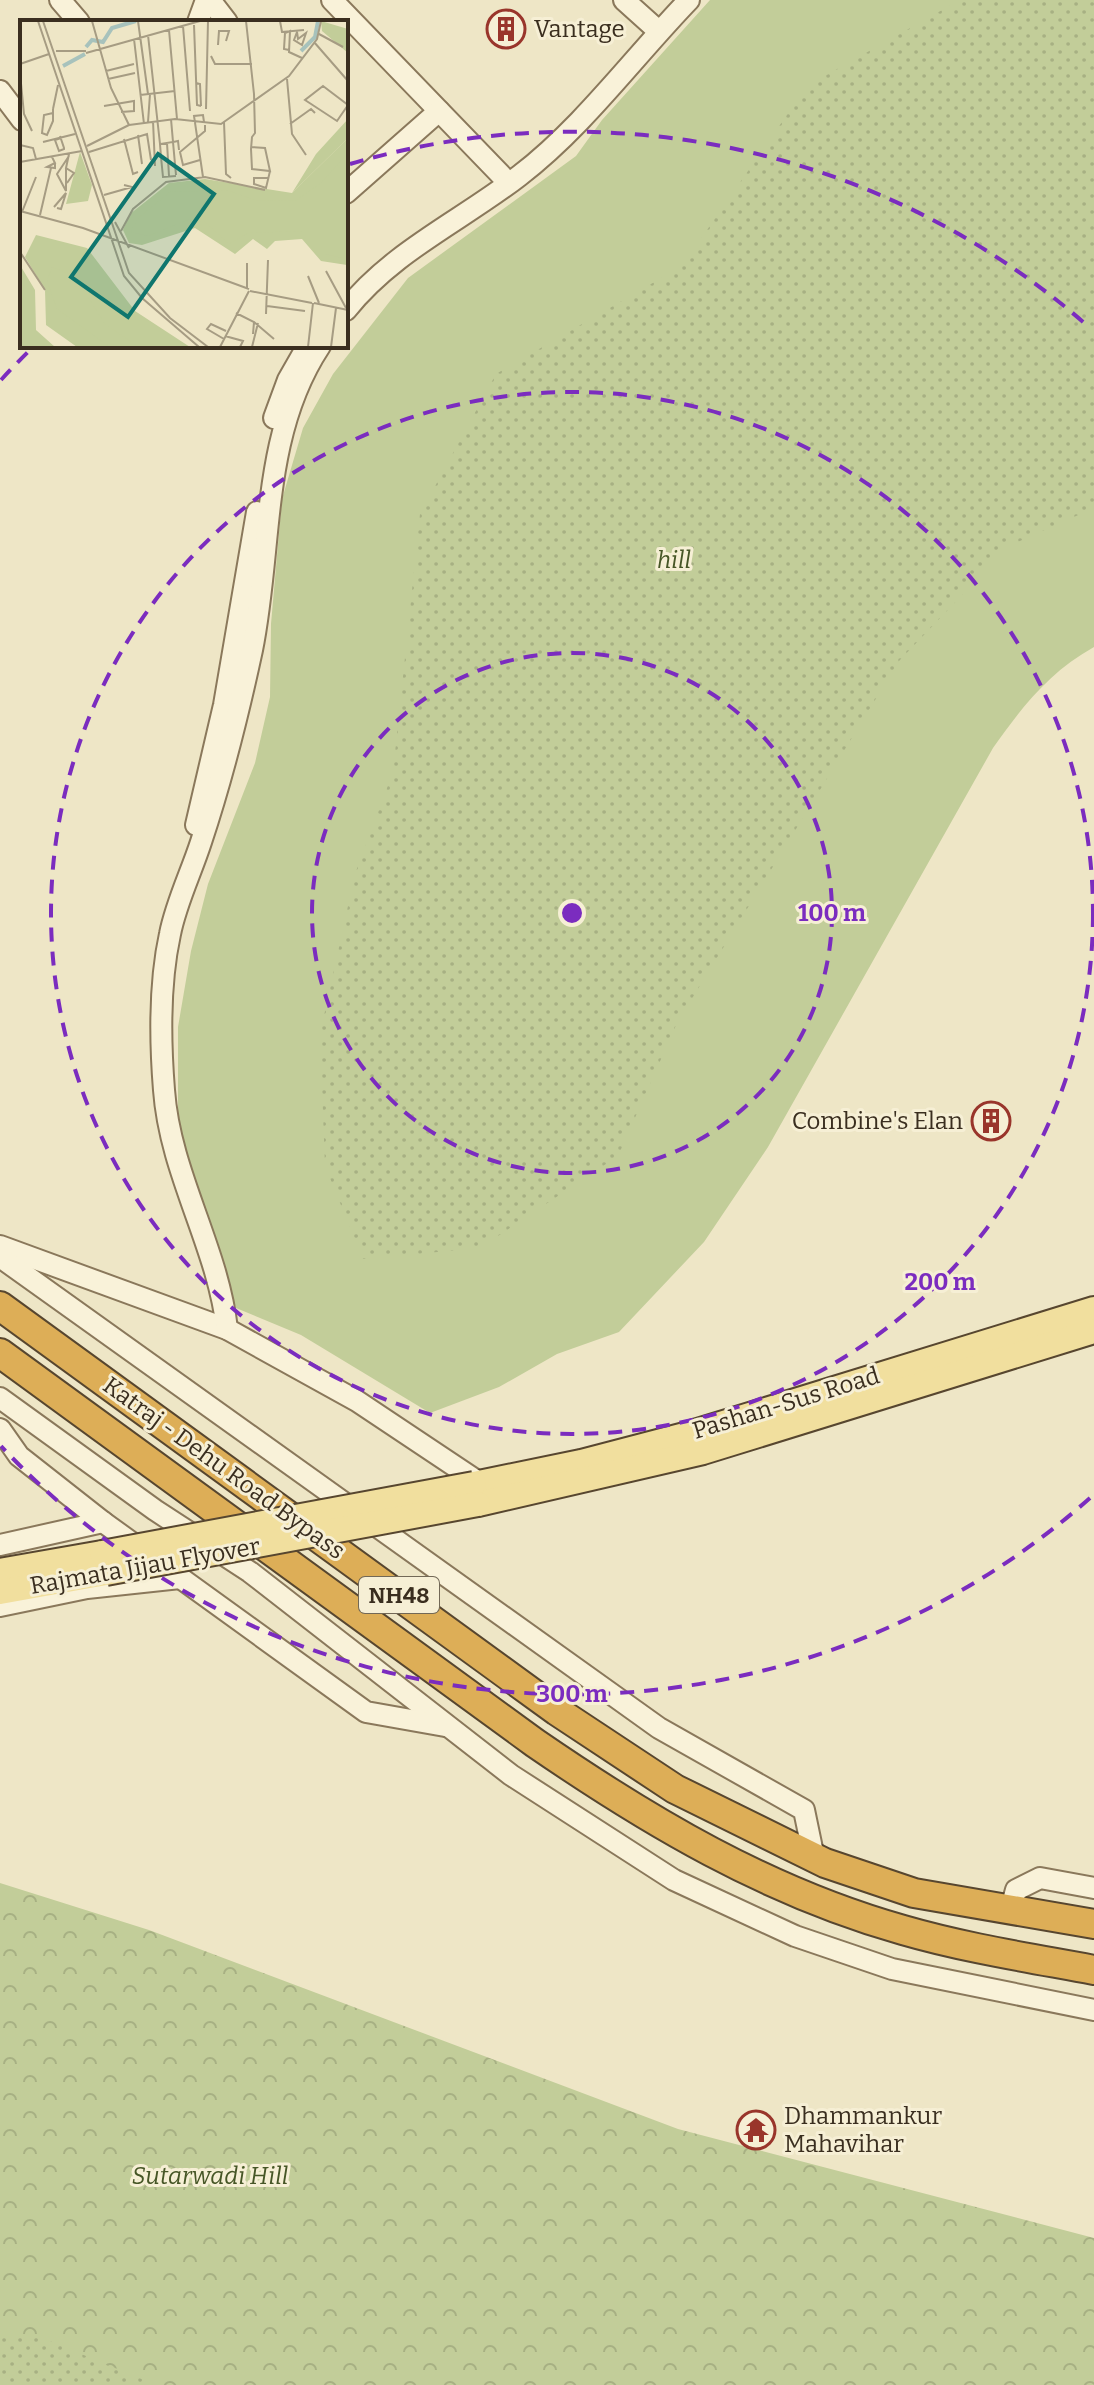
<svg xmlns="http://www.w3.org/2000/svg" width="1094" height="2385" font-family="Bitter,serif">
  <defs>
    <pattern id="forest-crowns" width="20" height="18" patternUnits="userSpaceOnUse" patternTransform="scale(2)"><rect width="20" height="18" fill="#c2cd99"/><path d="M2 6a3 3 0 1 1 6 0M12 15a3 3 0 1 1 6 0" fill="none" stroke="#a7b083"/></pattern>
    <pattern id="park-dots" width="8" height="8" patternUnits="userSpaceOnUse" patternTransform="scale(2)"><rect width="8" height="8" fill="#c2cd99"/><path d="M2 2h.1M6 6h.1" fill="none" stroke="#a7b083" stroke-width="1.8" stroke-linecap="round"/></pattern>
  </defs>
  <rect width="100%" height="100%" fill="#eee6c6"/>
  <path fill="#c2cd99" d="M 710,0 L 1094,0 L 1094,647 C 1049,672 1022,707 993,748 L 768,1147 L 704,1242 L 619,1332 L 557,1354 L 499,1387 L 430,1413 L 301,1335 L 236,1308 L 178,1125 L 178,1027 L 191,951 L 208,884 L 255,763 L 270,697 L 271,624 L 282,499 L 303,428 L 333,374 L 408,278 L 576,156 L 602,120 Z"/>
  <path fill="url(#forest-crowns)" d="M 0,1883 L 149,1930 L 678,2129 L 1094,2238 L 1094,2385 L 0,2385 Z"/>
  <g fill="url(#park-dots)">
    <path d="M 960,0 L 1094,0 L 1094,508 L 1009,546 L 899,661 L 677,1023 L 618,1156 L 480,1248 L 363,1259 L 325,1166 L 320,1034 L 355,874 L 393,772 L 420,514 L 496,374 L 682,266 L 807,86 Z"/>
    <path d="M 33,2334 L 156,2385 L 0,2385 L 0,2338 Z"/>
  </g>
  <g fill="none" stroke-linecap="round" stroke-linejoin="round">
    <defs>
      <g id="minor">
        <path d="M 60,0 L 79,22"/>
        <path d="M 210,0 L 227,22"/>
        <path d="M 332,0 L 502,176"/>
        <path d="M 624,0 L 654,27"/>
        <path d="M 198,22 L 206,0"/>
        <path d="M 0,91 L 22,120"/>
        <path d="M 346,193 L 439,111"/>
        <path d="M 346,310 C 393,251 461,221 519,176 C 583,127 633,58 689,0"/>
        <path d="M 274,418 L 288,380 L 304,352"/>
        <path d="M 196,825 L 224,705 L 257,512"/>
        <path d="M 0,1246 L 227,1329 L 357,1401 L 480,1483"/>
        <path d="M 0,1257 L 659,1728 L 804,1810 L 814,1858"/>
        <path d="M 227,1329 C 218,1247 170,1174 164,1090 C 160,1040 159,984 170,934 C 176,903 191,873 201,842 C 222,779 238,715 252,650 C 273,547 260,437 320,346"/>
        <path d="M 0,1398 L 155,1510 L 250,1572 L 511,1775 L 674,1880 L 795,1936 L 892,1969 L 1094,2010"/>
        <path d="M 0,1429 L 19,1456 L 103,1522 L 366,1712 L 445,1726"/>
        <path d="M 0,1545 L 103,1522"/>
        <path d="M 0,1606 L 87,1588 L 180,1578"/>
        <path d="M 1010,1912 L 1016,1890 L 1040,1878 L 1094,1888"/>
      </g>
      <g id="major">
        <path d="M 474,1484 L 581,1462 L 688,1434 L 1094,1309"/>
        <path d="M 478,1504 L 703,1452 L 1094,1331"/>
        <path d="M 0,1571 L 102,1553"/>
        <path d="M 0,1592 L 106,1573"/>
      </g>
      <g id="highway">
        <path d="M 0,1306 L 557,1711 L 675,1789 L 825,1863 L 914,1893 L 1094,1924"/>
        <path d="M 0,1353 L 535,1743 C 650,1822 768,1892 903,1930 C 965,1948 1030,1958 1094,1970"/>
      </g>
    </defs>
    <use href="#minor" stroke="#8a785b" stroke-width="24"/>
    <use href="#major" stroke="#57462f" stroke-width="28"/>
    <use href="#highway" stroke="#57462f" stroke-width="32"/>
    <use href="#minor" stroke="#f9f2d9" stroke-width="20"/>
    <use href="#major" stroke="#f1df9e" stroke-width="24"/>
    <use href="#highway" stroke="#ddae57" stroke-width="28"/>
    <defs>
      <g id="major-bridge">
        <path d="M 102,1553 L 474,1484"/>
        <path d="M 106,1573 L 478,1504"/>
      </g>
    </defs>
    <use href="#major-bridge" stroke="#57462f" stroke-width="28" stroke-linecap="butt"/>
    <use href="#major-bridge" stroke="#f1df9e" stroke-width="24"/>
  </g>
  <g fill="none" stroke="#7b2cbf" stroke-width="4" stroke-dasharray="14 10">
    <circle cx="572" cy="913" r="260"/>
    <circle cx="572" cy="913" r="521"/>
    <path d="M1090 1498A781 781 0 0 1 1 1446M1 380A781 781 0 0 1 34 346M350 164A781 781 0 0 1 1090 328"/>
  </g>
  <defs>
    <symbol id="building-ring" viewBox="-11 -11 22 22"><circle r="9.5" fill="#f6efd5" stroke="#99352b" stroke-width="1.5"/><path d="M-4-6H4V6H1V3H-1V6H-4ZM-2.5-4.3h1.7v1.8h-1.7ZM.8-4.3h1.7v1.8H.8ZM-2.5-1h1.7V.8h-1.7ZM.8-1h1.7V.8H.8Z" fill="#99352b"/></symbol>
    <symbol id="temple-ring" viewBox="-11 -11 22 22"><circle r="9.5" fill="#f6efd5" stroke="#99352b" stroke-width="1.5"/><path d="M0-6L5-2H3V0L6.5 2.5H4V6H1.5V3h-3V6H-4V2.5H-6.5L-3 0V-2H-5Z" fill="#99352b"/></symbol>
  </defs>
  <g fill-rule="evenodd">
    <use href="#building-ring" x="484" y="7" width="44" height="44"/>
    <use href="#building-ring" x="969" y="1099" width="44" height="44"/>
    <use href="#temple-ring" x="734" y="2108" width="44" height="44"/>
  </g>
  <g text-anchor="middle" stroke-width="6" stroke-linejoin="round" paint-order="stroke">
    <rect fill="#f6efd5" stroke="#726856" stroke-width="2" x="359" y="1577" width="80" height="36" rx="6"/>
    <g font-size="22" font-weight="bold" fill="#3a2e1f">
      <text x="399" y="1603">NH48</text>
    </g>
    <g font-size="24" fill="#3a2e1f" stroke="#f6efd5" text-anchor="start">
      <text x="534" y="37">Vantage</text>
      <text x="963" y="1129" text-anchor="end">Combine's Elan</text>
      <text x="784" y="2124">Dhammankur<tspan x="784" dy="28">Mahavihar</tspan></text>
    </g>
    <g font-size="24" font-style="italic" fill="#465626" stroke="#f6efd5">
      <text x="674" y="568">hill</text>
      <text x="210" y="2184">Sutarwadi Hill</text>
    </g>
    <g font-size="24" fill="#3a2e1f" stroke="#f6efd5">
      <text transform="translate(786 1403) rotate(-17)" y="8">Pashan-Sus Road</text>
      <text transform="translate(224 1468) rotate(36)" y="8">Katraj - Dehu Road Bypass</text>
      <text transform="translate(145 1566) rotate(-10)" y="8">Rajmata Jijau Flyover</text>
    </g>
  </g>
  <g transform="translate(20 20)">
    <rect width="328" height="328" fill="#eee6c6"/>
    <path d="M 328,118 L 327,245 L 301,241 L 282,219 L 255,221 L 247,229 L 233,219 L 215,234 L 175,208 L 122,225 L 109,223 L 103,210 L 110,194 L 149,163 L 185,159 L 272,173 ZM 60,132 L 72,165 L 68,181 L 46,184 Z" fill="#c2cd99"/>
    <path d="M 328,99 L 328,118 L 272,173 L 296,134 ZM 16,215 L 67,228 L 115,291 L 170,327 L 57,327 L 26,305 L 25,270 L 5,237 ZM 0,245 L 15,270 L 16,310 L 35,327 L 0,327 Z" fill="#c2cd99"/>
    <path d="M 301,1 L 328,9 L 328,33 L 302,11 ZM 328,133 L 328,233 L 322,238 L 305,234 L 282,211 L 228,213 L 209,224 L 185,202 L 170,199 L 128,216 L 111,212 L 117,199 L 150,172 L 207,170 L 235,180 L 275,181 L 301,163 ZM 32,247 L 55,256 L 85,304 L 119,327 L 90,327 L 37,289 L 27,261 Z" fill="#c2cd99"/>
    <path fill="none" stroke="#a7c2bc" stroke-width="4" d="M 66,27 L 72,20 L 83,22 L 92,8 L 116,1M 281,31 L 295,17 L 298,1M 43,46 L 65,34"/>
    <path fill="none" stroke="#a69c83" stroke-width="2" d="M 18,1 L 104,256 L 122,278 L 179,327M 23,1 L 109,253 L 150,298 L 188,327M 72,1 L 91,68 L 109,105M 118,1 L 128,74M 226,1 L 234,74 L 235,113 L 232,117 L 231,129 L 232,149 L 250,151 L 245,128 L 232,127M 260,1 L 262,12 L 284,10M 174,5 L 177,85 L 181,86M 163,6 L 170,91M 149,10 L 157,99M 277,12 L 278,19 L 286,13 L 282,25 L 274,20 ZM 299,14 L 323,27M 128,15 L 140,124M 114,19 L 124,104M 294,22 L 328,61M 198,25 L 199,11 L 209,11 L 206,21M 269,30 L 264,29 L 265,13 L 270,11 L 269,32 L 282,38M 36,31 L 66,31M 66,33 L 180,1M 191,36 L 195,44 L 232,44M 0,44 L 29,34M 86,51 L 114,44M 0,53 L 4,94 L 12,111M 88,59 L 115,53M 267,59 L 272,114 L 286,135M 176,63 L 180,64 L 181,86M 303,66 L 328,85 L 317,101 L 285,80 ZM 120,75 L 155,71M 84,86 L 114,81 L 114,91 L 101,92M 33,89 L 38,65M 186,89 L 188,1M 33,93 L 24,95 L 22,113 L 27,115 L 33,101 L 33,89M 151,99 L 153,122 L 140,124 L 141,137 L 143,157 L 156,156M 133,101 L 135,146M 128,102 L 130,74M 204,102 L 206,154 L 211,158M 270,104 L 291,89 L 295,93M 109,105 L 155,99 L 201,104 L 269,56 L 297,19 L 301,1M 118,115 L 122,144M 40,116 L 44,128 L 44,129 L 39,131 L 35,120 L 41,118M 104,119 L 113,154 L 118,152M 23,122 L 55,114M 147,123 L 149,156M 0,125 L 13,128 L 16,139M 67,126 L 109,105M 69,132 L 127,114 L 131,140M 32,137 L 35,143 L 27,147 L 35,148 L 35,143M 180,140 L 163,145 L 160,132 L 185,111 L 185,105M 0,142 L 62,131M 46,148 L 46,171 L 37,154 L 49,136M 156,155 L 153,122 L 158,121 L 159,130M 183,157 L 174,96 L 183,95 L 184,102M 248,158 L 234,158 L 234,164 L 246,168 L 250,151M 47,163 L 54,153 L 46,148 L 49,134M 84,175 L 112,167 L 104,165M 34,187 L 46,173 L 41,189 L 37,188M 0,191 L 63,208 L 229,269M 2,192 L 16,157M 20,195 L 31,148M 95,202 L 109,228M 101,211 L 113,189 L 146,162 L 185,157 L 245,170M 0,232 L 25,270M 227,243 L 227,268M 306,251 L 326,288M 288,256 L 299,283M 230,271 L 292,283M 294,283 L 328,290M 247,286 L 285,291M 216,293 L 234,302 L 233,314M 246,294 L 248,240M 234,302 L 254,319M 205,316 L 223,321 L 220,327M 204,319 L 187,309 L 191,304 L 206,311M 200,327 L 229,271M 232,327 L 238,303M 288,327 L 293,283M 311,327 L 316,288"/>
    <path fill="#0f766e" fill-opacity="0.15" stroke="#0f766e" stroke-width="4" d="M 138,134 L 194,174 L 108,297 L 51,257 Z"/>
    <rect width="328" height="328" fill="none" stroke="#3a2e1f" stroke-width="4"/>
  </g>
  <circle cx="572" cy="913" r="12" fill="#7b2cbf" stroke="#f6efd5" stroke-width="4"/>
  <g font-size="24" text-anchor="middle" font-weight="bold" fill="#7b2cbf" stroke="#f6efd5" stroke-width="6" stroke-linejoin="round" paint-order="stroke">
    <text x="832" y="921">100 m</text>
    <text x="940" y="1290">200 m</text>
    <text x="572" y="1702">300 m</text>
  </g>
</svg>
